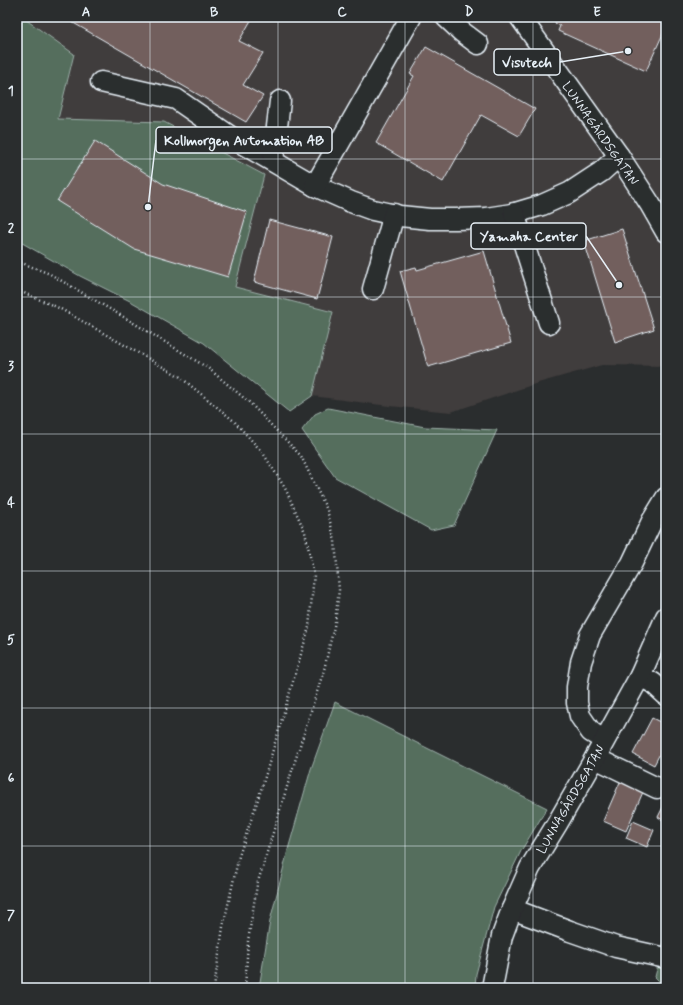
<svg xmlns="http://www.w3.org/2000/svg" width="683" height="1005" font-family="Mynerve,sans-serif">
  <rect width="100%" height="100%" fill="#2a2d2e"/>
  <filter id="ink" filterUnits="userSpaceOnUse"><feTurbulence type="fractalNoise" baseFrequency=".025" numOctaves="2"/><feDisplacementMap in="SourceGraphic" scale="8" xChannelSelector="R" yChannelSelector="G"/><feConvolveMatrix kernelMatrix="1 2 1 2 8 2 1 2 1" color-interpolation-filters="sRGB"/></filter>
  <g filter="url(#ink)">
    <path fill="#403c3c" d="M 22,17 L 666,17 L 666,366 L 602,365 L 538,383 L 451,412 L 389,406 L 312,396 L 333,312 L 235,287 L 264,175 L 164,122 L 58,119 L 74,54 Z"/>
    <g fill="#546e5d" stroke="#9eb0aa">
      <path d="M 17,17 L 22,17 L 74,54 L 58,119 L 164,122 L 264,175 L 235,287 L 333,312 L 312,396 L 289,412 L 204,343 L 132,302 L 80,276 L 17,240 Z"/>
      <path d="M 328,408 L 425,427 L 497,430 L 454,525 L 431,530 L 335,477 L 302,430 L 315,414 Z"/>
      <path d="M 335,702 L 547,808 L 521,851 L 494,907 L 476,974 L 475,988 L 259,988 L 270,921 L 289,846 L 311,769 Z"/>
      <path d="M 666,933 L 666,988 L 655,977 Z"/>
    </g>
    <g fill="#725f5d" stroke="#e8f1f8">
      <path d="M 63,17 L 253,17 L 239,41 L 263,53 L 243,85 L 263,96 L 246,122 Z"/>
      <path d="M 550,17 L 666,17 L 666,27 L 646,71 L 558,31 L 560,26 L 555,23 L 556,20 Z"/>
      <path d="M 426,47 L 535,109 L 519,136 L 481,115 L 443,182 L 376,143 L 414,76 L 410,74 Z"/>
      <path d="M 95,141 L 163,184 L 247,212 L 228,277 L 134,249 L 57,201 Z"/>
      <path d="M 269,220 L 333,237 L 317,299 L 254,282 Z"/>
      <path d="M 622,229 L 654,329 L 615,342 L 584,241 Z"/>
      <path d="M 484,251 L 511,343 L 428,367 L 400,271 L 416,267 L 417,270 Z"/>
      <path d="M 652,718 L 666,725 L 666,742 L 654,765 L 633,754 Z"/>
      <path d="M 620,782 L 643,792 L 626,831 L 603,821 Z"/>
      <path d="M 666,801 L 666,822 L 658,817 Z"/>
      <path d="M 633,821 L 654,830 L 647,847 L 626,838 Z"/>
    </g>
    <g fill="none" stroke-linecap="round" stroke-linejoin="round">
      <defs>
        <g id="minor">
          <path d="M 446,17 L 462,32 L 478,44"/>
          <path d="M 520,17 L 619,156 L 650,204 L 666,232"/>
          <path d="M 101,82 L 176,99 L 231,137 L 315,186 L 351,202 L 373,210 L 400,216 L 430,219 L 456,219 L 486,218 L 512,214 L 542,205 L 569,193 L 601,172 L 619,156"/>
          <path d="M 273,161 L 280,101"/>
          <path d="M 315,186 L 411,17"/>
          <path d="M 514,213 L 549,323"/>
          <path d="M 373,289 L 394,214"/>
          <path d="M 640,676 L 653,683 L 666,695"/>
          <path d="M 604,740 L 591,732 L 580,716 L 577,703 L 577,687 L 581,662 L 590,635 L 632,563 L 652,521 L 666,498"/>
          <path d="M 595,758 L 657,788"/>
          <path d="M 512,909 L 570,931 L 616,947 L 666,958"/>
          <path d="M 492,988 L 502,936 L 512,909 L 530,868 L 557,824 L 595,758 L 640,676 L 666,617"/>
        </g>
      </defs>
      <use href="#minor" stroke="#e8f1f8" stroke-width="23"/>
      <g stroke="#e8f1f8" stroke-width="2.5" stroke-dasharray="1 3" stroke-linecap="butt">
        <path d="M 17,261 L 50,274 L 127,319 L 208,368 L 250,403 L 301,456 L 327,510 L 335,541 L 339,590 L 335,622 L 324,670 L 290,777 L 257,885 L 248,941 L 245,988"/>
        <path d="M 17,290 L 59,308 L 179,376 L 234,421 L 263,453 L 285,488 L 305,532 L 314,575 L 309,627 L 262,787 L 239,856 L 223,927 L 214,988"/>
      </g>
      <use href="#minor" stroke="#2a2d2e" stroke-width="20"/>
    </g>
  </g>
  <path fill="none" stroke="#e8f1f8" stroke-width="1" stroke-opacity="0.55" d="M 150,17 L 150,988M 278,17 L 278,988M 405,17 L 405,988M 533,17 L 533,988M 17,159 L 666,159M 17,297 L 666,297M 17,434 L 666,434M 17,571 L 666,571M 17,708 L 666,708M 17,846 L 666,846"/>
  <g text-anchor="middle" stroke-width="3" stroke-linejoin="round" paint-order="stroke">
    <g font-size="13" fill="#e8f1f8" stroke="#2a2d2e">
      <text transform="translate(601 133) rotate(55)" y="5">LUNNAGÅRDSGATAN</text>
      <text transform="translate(570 799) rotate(-60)" y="5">LUNNAGÅRDSGATAN</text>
    </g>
  </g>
  <path fill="none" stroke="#e8f1f8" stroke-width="1.5" d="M628 51L560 62M148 207L156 140M619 285L586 236"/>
  <g fill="#e8f1f8" stroke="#2a2d2e" stroke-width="1.5">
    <circle cx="628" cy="51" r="4"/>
    <circle cx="148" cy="207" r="4"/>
    <circle cx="619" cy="285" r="4"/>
  </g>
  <g fill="#2a2d2e" stroke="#e8f1f8" stroke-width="1.5">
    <rect x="494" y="49" width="66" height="26" rx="4"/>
    <rect x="156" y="127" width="176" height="26" rx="4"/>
    <rect x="471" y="223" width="115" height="26" rx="4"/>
  </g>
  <g font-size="14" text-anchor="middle" font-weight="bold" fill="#e8f1f8">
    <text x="527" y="67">Visutech</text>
    <text x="244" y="145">Kollmorgen Automation AB</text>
    <text x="529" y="241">Yamaha Center</text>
  </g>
  <rect width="683" height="1005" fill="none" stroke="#2a2d2e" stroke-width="44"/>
  <rect x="22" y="22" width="639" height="961" fill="none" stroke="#e8f1f8" stroke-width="1.5"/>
  <g font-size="13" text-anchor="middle" font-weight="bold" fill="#e8f1f8">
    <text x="86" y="16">A</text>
    <text x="214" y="16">B</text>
    <text x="342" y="16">C</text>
    <text x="469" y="16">D</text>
    <text x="597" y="16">E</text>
    <text x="11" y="95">1</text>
    <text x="11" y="232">2</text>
    <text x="11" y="370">3</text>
    <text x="11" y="507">4</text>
    <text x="11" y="644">5</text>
    <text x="11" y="782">6</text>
    <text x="11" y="919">7</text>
  </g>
</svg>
